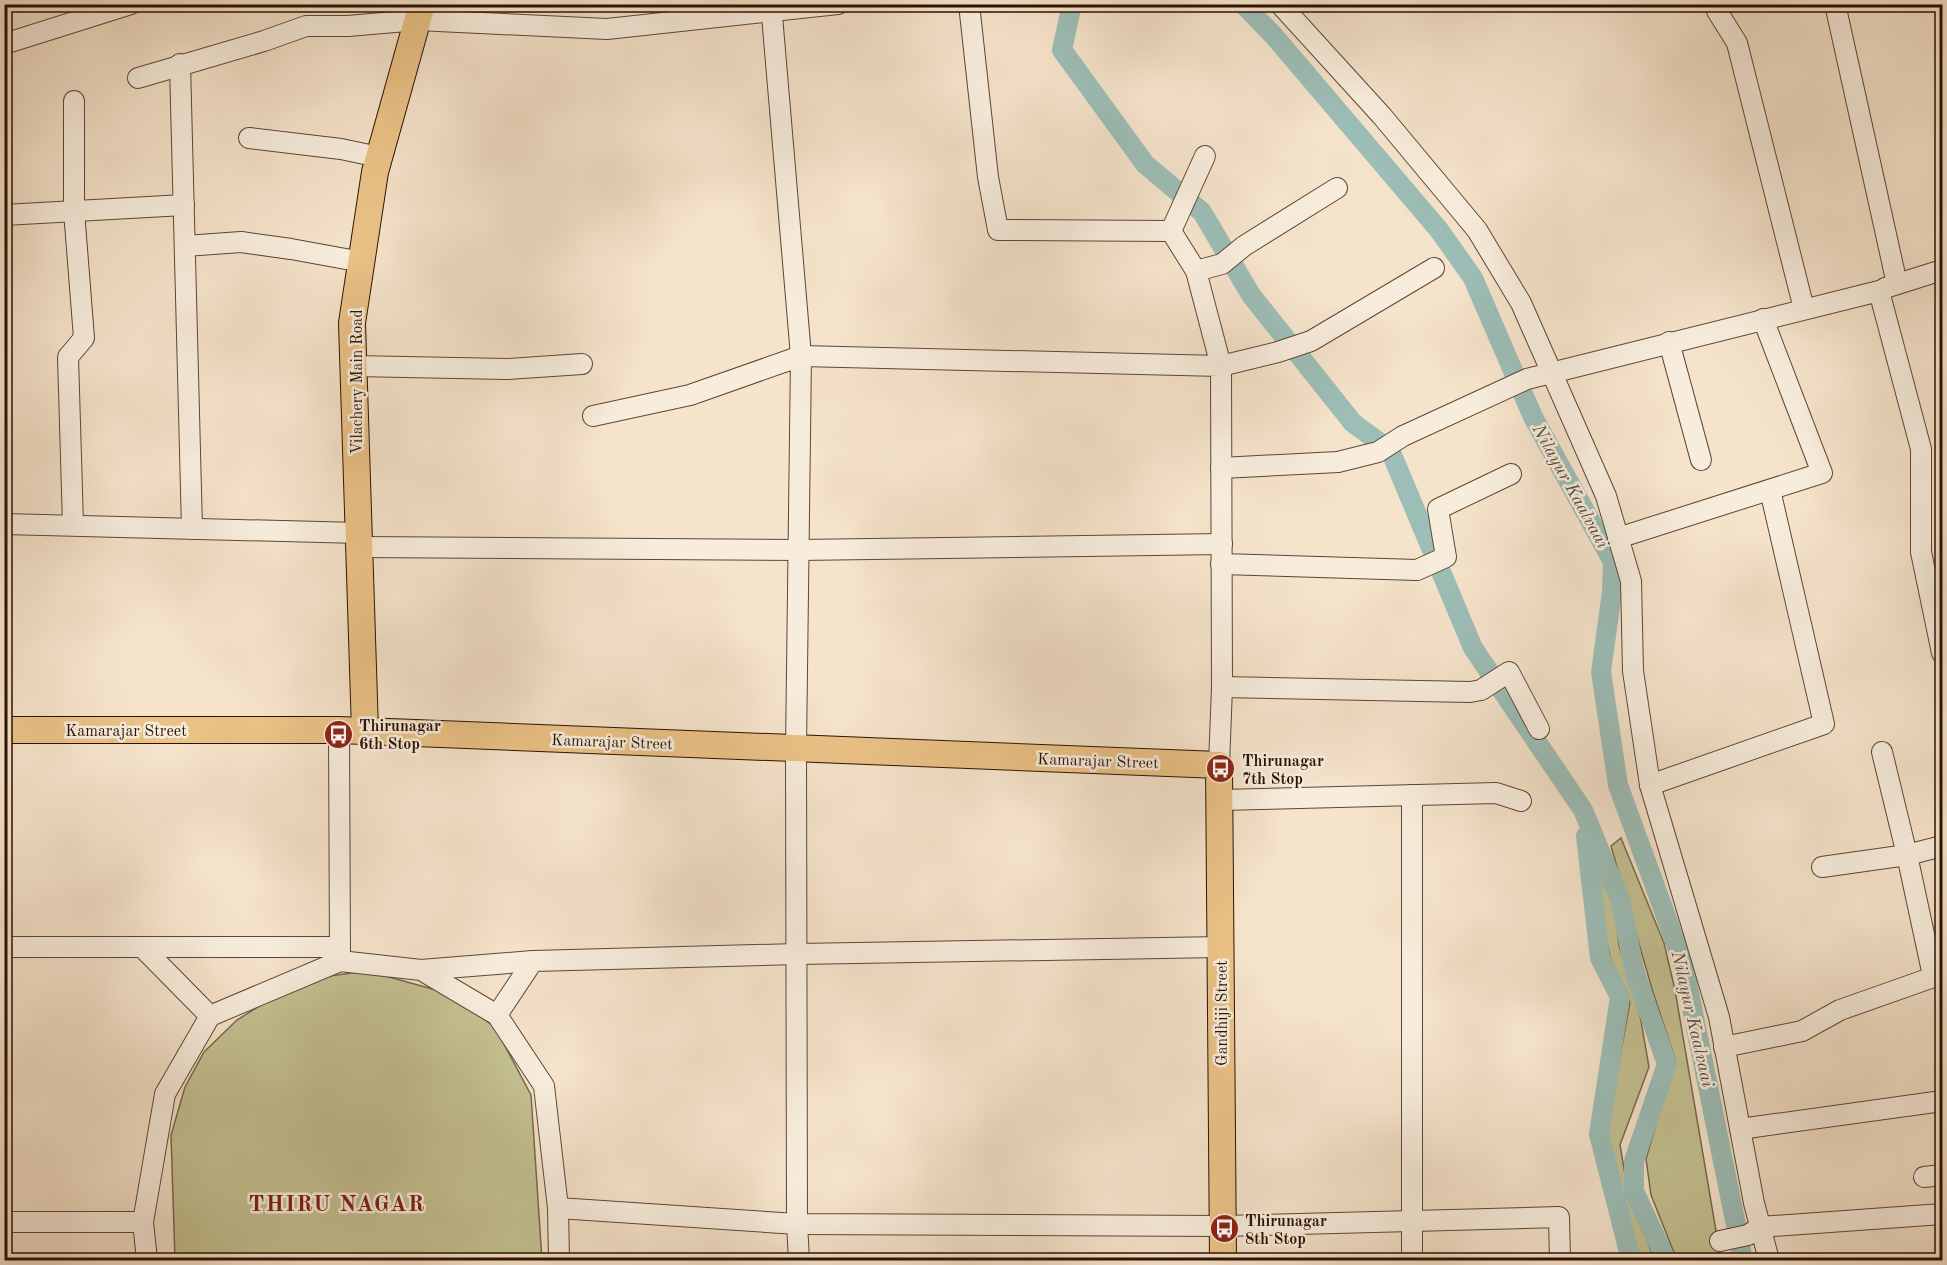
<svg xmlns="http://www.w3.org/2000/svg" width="1947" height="1265" font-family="'Old Standard TT',serif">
  <rect width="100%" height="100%" fill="#f5e3cb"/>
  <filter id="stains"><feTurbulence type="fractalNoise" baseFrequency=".00333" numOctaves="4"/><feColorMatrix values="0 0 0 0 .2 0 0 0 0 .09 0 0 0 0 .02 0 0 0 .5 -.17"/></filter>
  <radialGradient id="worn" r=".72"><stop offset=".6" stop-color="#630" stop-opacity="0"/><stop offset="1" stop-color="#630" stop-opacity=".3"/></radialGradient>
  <g fill="#c4c192" stroke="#78694a" stroke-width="1.5">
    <path d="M 1621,838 L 1664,943 L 1675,990 L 1721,1260 L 1677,1260 L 1651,1195 L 1646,1159 L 1675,1059 L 1652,989 L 1611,846 Z"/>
    <path d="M 1599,867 L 1608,880 L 1614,905 L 1619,946 L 1637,998 L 1649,1067 L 1620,1145 L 1626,1180 L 1654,1260 L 1639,1260 L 1606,1134 L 1630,1002 L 1610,957 L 1594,877 Z"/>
    <path d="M 367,971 L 447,993 L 495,1027 L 531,1095 L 542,1260 L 175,1260 L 171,1135 L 185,1087 L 204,1052 L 237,1020 L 279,994 L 322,977 Z"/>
  </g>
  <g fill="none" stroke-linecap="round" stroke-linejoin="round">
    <g stroke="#9cbeb7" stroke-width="20">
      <path d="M 1072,4 L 1062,50 L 1145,164 L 1202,212 L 1251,295 L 1353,423 L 1390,450 L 1473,648 L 1583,810 L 1620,900 L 1635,973 L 1667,1064 L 1634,1161 L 1634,1191 L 1666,1260"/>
      <path d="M 1243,4 L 1274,36 L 1439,230 L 1473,278 L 1533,417 L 1613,562 L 1612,592 L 1601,672 L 1618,785 L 1683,963 L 1743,1260"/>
      <path d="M 1586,836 L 1600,958 L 1620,997 L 1599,1134 L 1631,1260"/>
    </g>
    <defs>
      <g id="minor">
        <path d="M 771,4 L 801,356 L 1221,366 L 1222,687 L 1219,765"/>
        <path d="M 969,4 L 988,177 L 998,230 L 1171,231 L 1196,271 L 1221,366 L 1278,352 L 1311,341 L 1434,268"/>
        <path d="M 1280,4 L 1382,116 L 1477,230 L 1521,303 L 1606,496 L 1631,581 L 1633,671 L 1650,785 L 1719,1017 L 1754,1203 L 1769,1260"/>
        <path d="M 1717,4 L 1717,11 L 1737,43 L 1804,309"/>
        <path d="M 1835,4 L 1897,284"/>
        <path d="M 4,44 L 131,4"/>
        <path d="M 180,64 L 192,529"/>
        <path d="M 138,78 L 264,41 L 306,26 L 348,26 L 418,20 L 607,29 L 838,4"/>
        <path d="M 249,138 L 341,149 L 379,157"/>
        <path d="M 4,215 L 184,205"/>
        <path d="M 1171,231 L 1205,156"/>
        <path d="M 185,246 L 241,242 L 291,249 L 362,262"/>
        <path d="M 1196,271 L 1222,264 L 1244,246 L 1337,188"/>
        <path d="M 1885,288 L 1942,270"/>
        <path d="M 1669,342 L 1701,460"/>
        <path d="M 354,366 L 507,369 L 582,364"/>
        <path d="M 593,416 L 690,395 L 801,356 L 796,749 L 797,1224 L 799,1260"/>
        <path d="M 1221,468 L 1338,462 L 1378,452 L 1403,436 L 1527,379 L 1879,291 L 1921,449 L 1921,552 L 1942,653"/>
        <path d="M 4,524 L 359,533"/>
        <path d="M 73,525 L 68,357 L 84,338 L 74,211 L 74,101"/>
        <path d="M 1618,538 L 1822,473 L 1763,319"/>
        <path d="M 360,547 L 799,550 L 1222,544"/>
        <path d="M 1221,564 L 1417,570 L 1446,557 L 1438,509 L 1511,474"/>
        <path d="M 1222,687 L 1470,692 L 1481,690 L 1509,672 L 1539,729"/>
        <path d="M 339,730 L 340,958"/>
        <path d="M 1650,785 L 1824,724 L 1770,490"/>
        <path d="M 1220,800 L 1496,793 L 1521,801"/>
        <path d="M 1822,867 L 1907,855 L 1882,752"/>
        <path d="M 4,947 L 340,947"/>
        <path d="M 142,947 L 210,1016"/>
        <path d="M 421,970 L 533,961"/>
        <path d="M 1933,976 L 1907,855 L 1942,846"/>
        <path d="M 497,1015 L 533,961 L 797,954 L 1221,947"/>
        <path d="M 1724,1047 L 1802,1031 L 1840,1010 L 1942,974"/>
        <path d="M 1740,1129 L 1942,1101"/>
        <path d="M 1924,1177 L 1942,1175"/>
        <path d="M 558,1208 L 797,1224 L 1223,1226 L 1559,1217 L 1560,1260"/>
        <path d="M 4,1222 L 143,1222"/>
        <path d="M 1720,1241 L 1748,1235 L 1760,1227 L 1942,1214"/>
        <path d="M 147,1260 L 143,1222 L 165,1094 L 210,1016 L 340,961 L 421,970 L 497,1015 L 544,1086 L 558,1208 L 559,1260"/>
        <path d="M 1412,1260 L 1412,795"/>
      </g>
      <g id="major">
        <path d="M 4,730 L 339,730 L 1219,765 L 1223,1260"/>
        <path d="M 365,731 L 352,323 L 375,172 L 422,4"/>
      </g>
    </defs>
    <use href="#minor" stroke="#5e4634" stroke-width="22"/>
    <use href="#major" stroke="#2c1101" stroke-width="28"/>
    <use href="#minor" stroke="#f8eddd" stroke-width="20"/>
    <use href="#major" stroke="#eac286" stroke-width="26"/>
  </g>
  <defs>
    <symbol id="bus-disc" viewBox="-11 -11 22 22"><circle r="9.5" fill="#8f2418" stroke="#f8eddd"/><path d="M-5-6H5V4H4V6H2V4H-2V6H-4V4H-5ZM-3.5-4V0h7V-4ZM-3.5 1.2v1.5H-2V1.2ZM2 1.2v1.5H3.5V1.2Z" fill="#fff"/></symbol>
  </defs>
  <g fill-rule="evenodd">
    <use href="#bus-disc" x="322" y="718" width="33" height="33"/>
    <use href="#bus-disc" x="1204" y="752" width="33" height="33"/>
    <use href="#bus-disc" x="1208" y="1212" width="33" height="33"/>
  </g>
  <g text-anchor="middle" stroke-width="5" stroke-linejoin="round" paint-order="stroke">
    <g font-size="16" fill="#2c1101" stroke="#f8eddd">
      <text transform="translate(356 382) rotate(-90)" y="6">Vilachery Main Road</text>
      <text x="126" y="736">Kamarajar Street</text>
      <text transform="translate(612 741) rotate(2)" y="6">Kamarajar Street</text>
      <text transform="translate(1098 760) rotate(2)" y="6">Kamarajar Street</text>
      <text transform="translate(1221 1013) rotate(-90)" y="6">Gandhiji Street</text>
    </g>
    <g font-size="16" font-weight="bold" fill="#2c1101" stroke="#f8eddd" text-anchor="start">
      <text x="359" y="731">Thirunagar<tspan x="359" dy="18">6th Stop</tspan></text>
      <text x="1242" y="766">Thirunagar<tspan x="1242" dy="18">7th Stop</tspan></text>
      <text x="1245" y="1226">Thirunagar<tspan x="1245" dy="18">8th Stop</tspan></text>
    </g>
    <g font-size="18" font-style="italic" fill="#534e41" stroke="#f8eddd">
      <text transform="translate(1571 486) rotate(61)" y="6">Nilayur Kaalvaai</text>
      <text transform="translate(1693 1019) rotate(77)" y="6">Nilayur Kaalvaai</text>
    </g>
    <g font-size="22" font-weight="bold" letter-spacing="1.5" fill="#7a1f14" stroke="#f8eddd">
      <text x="337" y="1211">THIRU NAGAR</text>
    </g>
  </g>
  <rect width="1947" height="1265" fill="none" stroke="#f5e3cb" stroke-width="24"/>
  <rect x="6" y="6" width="1935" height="1253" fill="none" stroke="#2c1101" stroke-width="3"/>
  <rect x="12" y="12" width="1923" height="1241" fill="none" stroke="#2c1101" stroke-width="1.5"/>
  <rect width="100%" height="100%" filter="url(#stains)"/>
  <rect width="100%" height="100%" fill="url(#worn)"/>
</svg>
